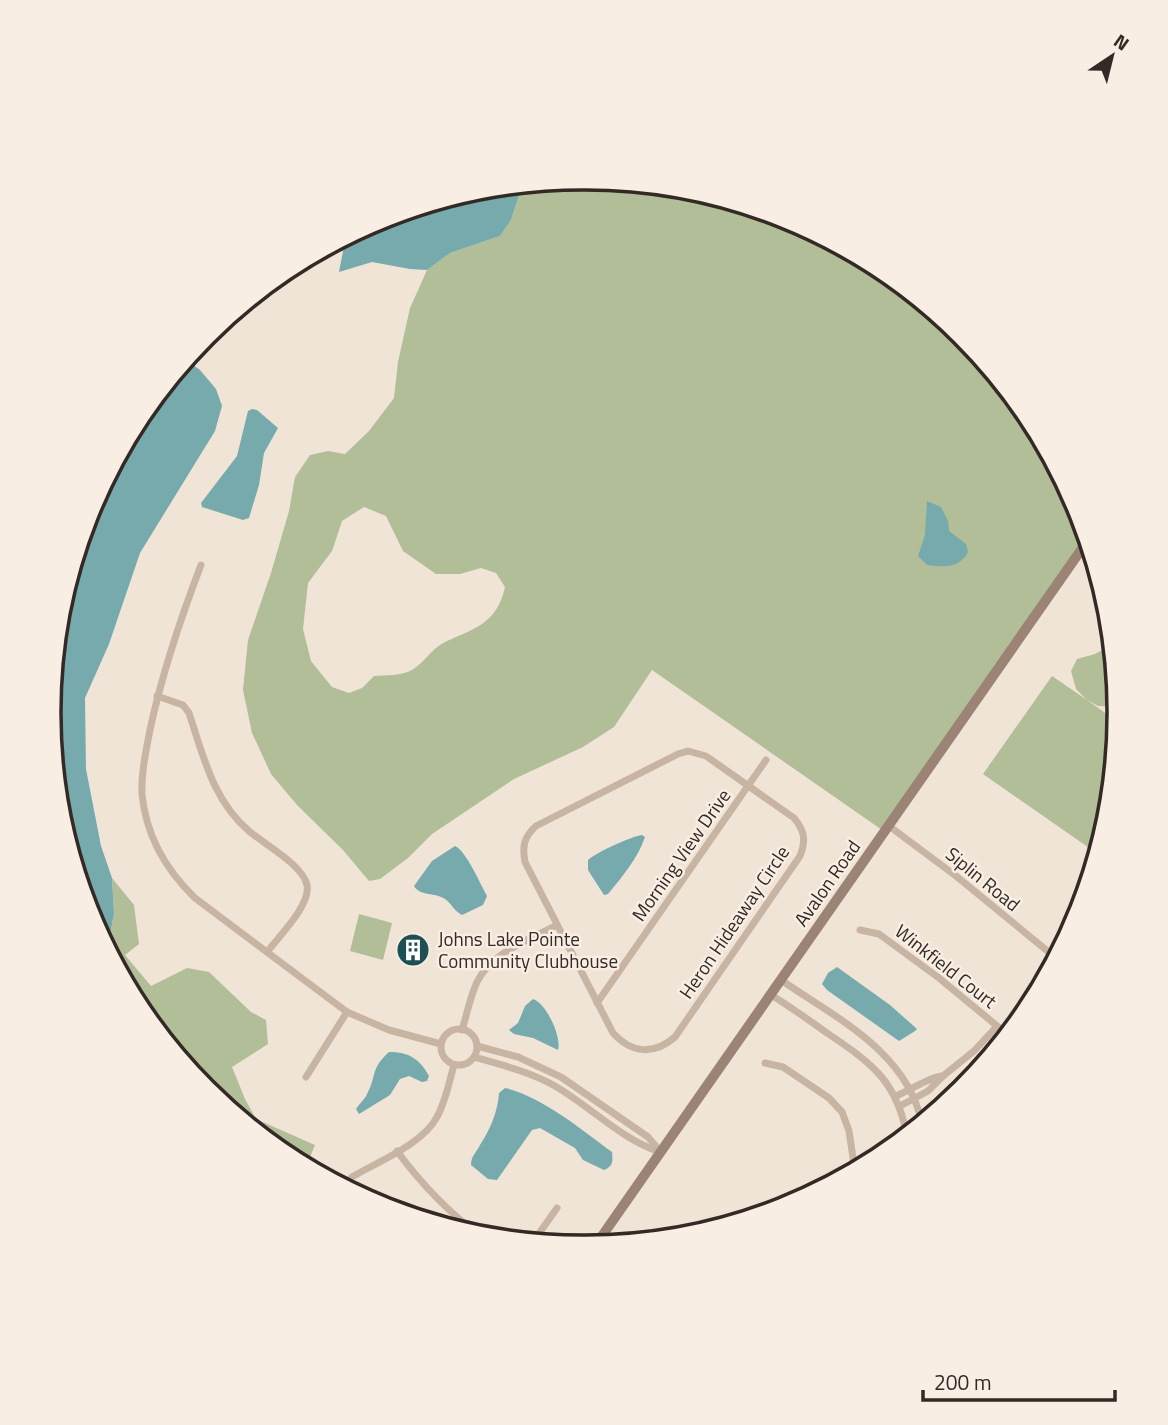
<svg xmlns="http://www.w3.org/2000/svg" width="1168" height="1425" font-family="'Titillium Web',sans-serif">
  <rect width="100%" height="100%" fill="#f0e4d7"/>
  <g fill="#b1be97" fill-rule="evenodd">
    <path d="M 584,178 L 689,188 L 789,218 L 882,268 L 963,334 L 1029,416 L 1078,508 L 1088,540 L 885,832 L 652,670 L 614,727 L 583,747 L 514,779 L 432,834 L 408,858 L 380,879 L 369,881 L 343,850 L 297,805 L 271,774 L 252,733 L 243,690 L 248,640 L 271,573 L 289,511 L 295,477 L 310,455 L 328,451 L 345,454 L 369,431 L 394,398 L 398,362 L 410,308 L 427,270 L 450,253 L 500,236 L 511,220 L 523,183 ZM 364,507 L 386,516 L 403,551 L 436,574 L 460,574 L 481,568 L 496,573 L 505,587 C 497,623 476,628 445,642 C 432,648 424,663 412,670 C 401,676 386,675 374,676 L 362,688 L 349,693 L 332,687 L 311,661 L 303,629 L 308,583 L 332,551 L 342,521 Z"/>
    <path d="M 1112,645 L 1118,707 L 1098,706 L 1087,700 L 1118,722 L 1109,817 L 1090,843 L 1094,847 L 1092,850 L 983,774 L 1052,676 L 1087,700 L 1076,689 L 1071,671 L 1077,659 L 1095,654 Z"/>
    <path d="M 112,878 L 134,905 L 139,944 L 125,955 L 151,986 L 187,968 L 209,972 L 251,1012 L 266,1020 L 268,1044 L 232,1067 L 245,1099 L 256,1119 L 315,1145 L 306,1167 L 286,1157 L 205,1091 L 139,1009 L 107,950 L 114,914 Z"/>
    <path d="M 359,914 L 392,923 L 383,960 L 350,951 Z"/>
  </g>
  <g fill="#76aaad">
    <path d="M 523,183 L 511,220 L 500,236 L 450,253 L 427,270 L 410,269 L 372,262 L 339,272 L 344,246 L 360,228 L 380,218 L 480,188 Z"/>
    <path d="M 185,359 L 200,370 L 216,389 L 222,406 L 215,431 L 140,553 L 109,644 L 85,698 L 86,769 L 101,846 L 112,878 L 114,914 L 107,950 L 90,917 L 59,816 L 49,712 L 59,608 L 90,507 L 139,415 Z"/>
    <path d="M 252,409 L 257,410 L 278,428 L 264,453 L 259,485 L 249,518 L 243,520 L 202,507 L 201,503 L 237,456 L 248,411 Z"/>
    <path d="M 927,501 L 941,507 L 948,521 L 949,531 L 966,544 L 968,552 C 959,569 944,567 927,565 L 918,556 L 925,535 Z"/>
    <path d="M 642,835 L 645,837 C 638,858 622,877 608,894 L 604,895 L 588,870 L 588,860 C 597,852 630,837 642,835 Z"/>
    <path d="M 455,846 C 466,851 480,883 487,896 L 483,905 L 462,915 C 454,911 452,904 445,899 C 435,892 421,897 414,886 L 432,861 Z"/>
    <path d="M 837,967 L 890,1005 L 917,1029 L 915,1031 L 899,1041 L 827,990 L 822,984 L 828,973 Z"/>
    <path d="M 533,999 C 546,1003 562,1037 558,1050 L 533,1038 L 514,1034 L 509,1030 L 518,1023 L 525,1006 Z"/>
    <path d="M 389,1052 C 409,1052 420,1059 429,1076 L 427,1081 L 422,1082 L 409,1076 L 400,1079 L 390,1095 L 359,1114 L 356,1109 C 359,1104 365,1099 367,1094 C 377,1076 370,1069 389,1052 Z"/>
    <path d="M 505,1088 C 541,1096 582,1130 612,1152 C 613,1162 613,1166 604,1170 L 583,1160 L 575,1148 L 540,1128 L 532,1130 L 497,1180 L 488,1179 L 471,1165 C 471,1156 476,1153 480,1145 C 490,1130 498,1111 499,1093 Z"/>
  </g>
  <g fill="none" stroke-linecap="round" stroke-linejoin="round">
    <g stroke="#c8b4a3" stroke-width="7">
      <path d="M 201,565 C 180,620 162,673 150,730 C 146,751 141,773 142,794 C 146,836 166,870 195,898 L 347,1012 L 389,1030 L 441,1044"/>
      <path d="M 157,696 L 183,705 L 189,713 C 203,755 213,801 249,831 C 264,844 303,865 307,885 C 311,905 279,936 267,952"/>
      <path d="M 688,751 L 706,756 L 794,818 C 805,831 806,841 800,856 L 675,1037 C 654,1055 632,1054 613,1033 L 525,862 C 522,846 524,837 536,826 L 678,754 Z"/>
      <path d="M 889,826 L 956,876 L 1056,958"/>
      <path d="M 860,930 L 879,934 L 939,978 L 1008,1035"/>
      <path d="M 781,980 C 836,1018 908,1052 922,1124"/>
      <path d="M 771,995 C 791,1007 810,1021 830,1035 C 873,1064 897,1082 907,1136"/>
      <path d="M 597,1003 L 766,760"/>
      <circle cx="459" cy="1047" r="18"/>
      <path d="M 462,1030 C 467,1014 470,997 477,982 C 492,952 529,940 557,925"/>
      <path d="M 477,1046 L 518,1057 L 561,1077 L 648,1137 L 661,1152"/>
      <path d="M 474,1057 C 502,1065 530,1072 555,1086 C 591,1107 621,1139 660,1152"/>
      <path d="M 765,1063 L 783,1067 L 829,1098 L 842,1112 L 849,1131 L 855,1171"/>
      <path d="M 943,1076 L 974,1051 L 997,1026"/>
      <path d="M 306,1077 L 347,1012"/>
      <path d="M 896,1096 C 909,1091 931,1076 943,1076 L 928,1091 L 900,1106"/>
      <path d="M 397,1151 C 422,1185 449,1213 483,1238"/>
      <path d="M 343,1187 L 352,1177 C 377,1162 423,1144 437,1117 C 446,1101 449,1082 454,1065"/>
      <path d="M 533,1242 L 557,1208"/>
    </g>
    <path stroke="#9b8375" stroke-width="10" d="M 595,1246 L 1088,540"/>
  </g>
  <defs>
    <symbol id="building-disc" viewBox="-11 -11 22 22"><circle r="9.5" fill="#1c5053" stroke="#f8eee3"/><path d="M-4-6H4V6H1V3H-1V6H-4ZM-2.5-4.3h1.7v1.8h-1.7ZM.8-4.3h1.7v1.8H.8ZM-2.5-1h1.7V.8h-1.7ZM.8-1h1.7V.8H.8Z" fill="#fff"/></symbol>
  </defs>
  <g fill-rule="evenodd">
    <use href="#building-disc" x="394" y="931" width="38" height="38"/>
  </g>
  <g text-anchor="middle" stroke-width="5" stroke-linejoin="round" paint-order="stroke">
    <g font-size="19" fill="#332925" stroke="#f8eee3">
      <text transform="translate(681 855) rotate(-55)" y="7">Morning View Drive</text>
      <text transform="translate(983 879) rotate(39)" y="7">Siplin Road</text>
      <text transform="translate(827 883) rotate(-55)" y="7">Avalon Road</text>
      <text transform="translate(734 922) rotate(-56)" y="7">Heron Hideaway Circle</text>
      <text transform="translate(946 966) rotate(38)" y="7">Winkfield Court</text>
    </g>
    <g font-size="19" fill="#332925" stroke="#f8eee3" text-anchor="start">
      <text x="438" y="946">Johns Lake Pointe<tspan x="438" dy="22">Community Clubhouse</tspan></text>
    </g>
  </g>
  <path d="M0 0H1168V1425H0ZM583 190H585A522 522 0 0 1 1107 712V713A522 522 0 0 1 585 1235H583A522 522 0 0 1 61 713V712A522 522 0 0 1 583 190Z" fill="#f8eee3" fill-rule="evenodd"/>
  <path fill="none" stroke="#332925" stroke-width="3.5" d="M583 190H585A522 522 0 0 1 1107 712V713A522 522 0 0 1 585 1235H583A522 522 0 0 1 61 713V712A522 522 0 0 1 583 190Z"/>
  <g transform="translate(1112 56) rotate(35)" stroke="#f8eee3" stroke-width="5" paint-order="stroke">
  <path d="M0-5L12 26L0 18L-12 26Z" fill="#332925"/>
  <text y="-10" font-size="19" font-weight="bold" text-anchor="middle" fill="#332925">N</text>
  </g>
  <path d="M923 1390v10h192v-10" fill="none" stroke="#332925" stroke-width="3.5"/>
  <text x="934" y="1390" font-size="21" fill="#332925" stroke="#f8eee3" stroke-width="5" paint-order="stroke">200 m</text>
</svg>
